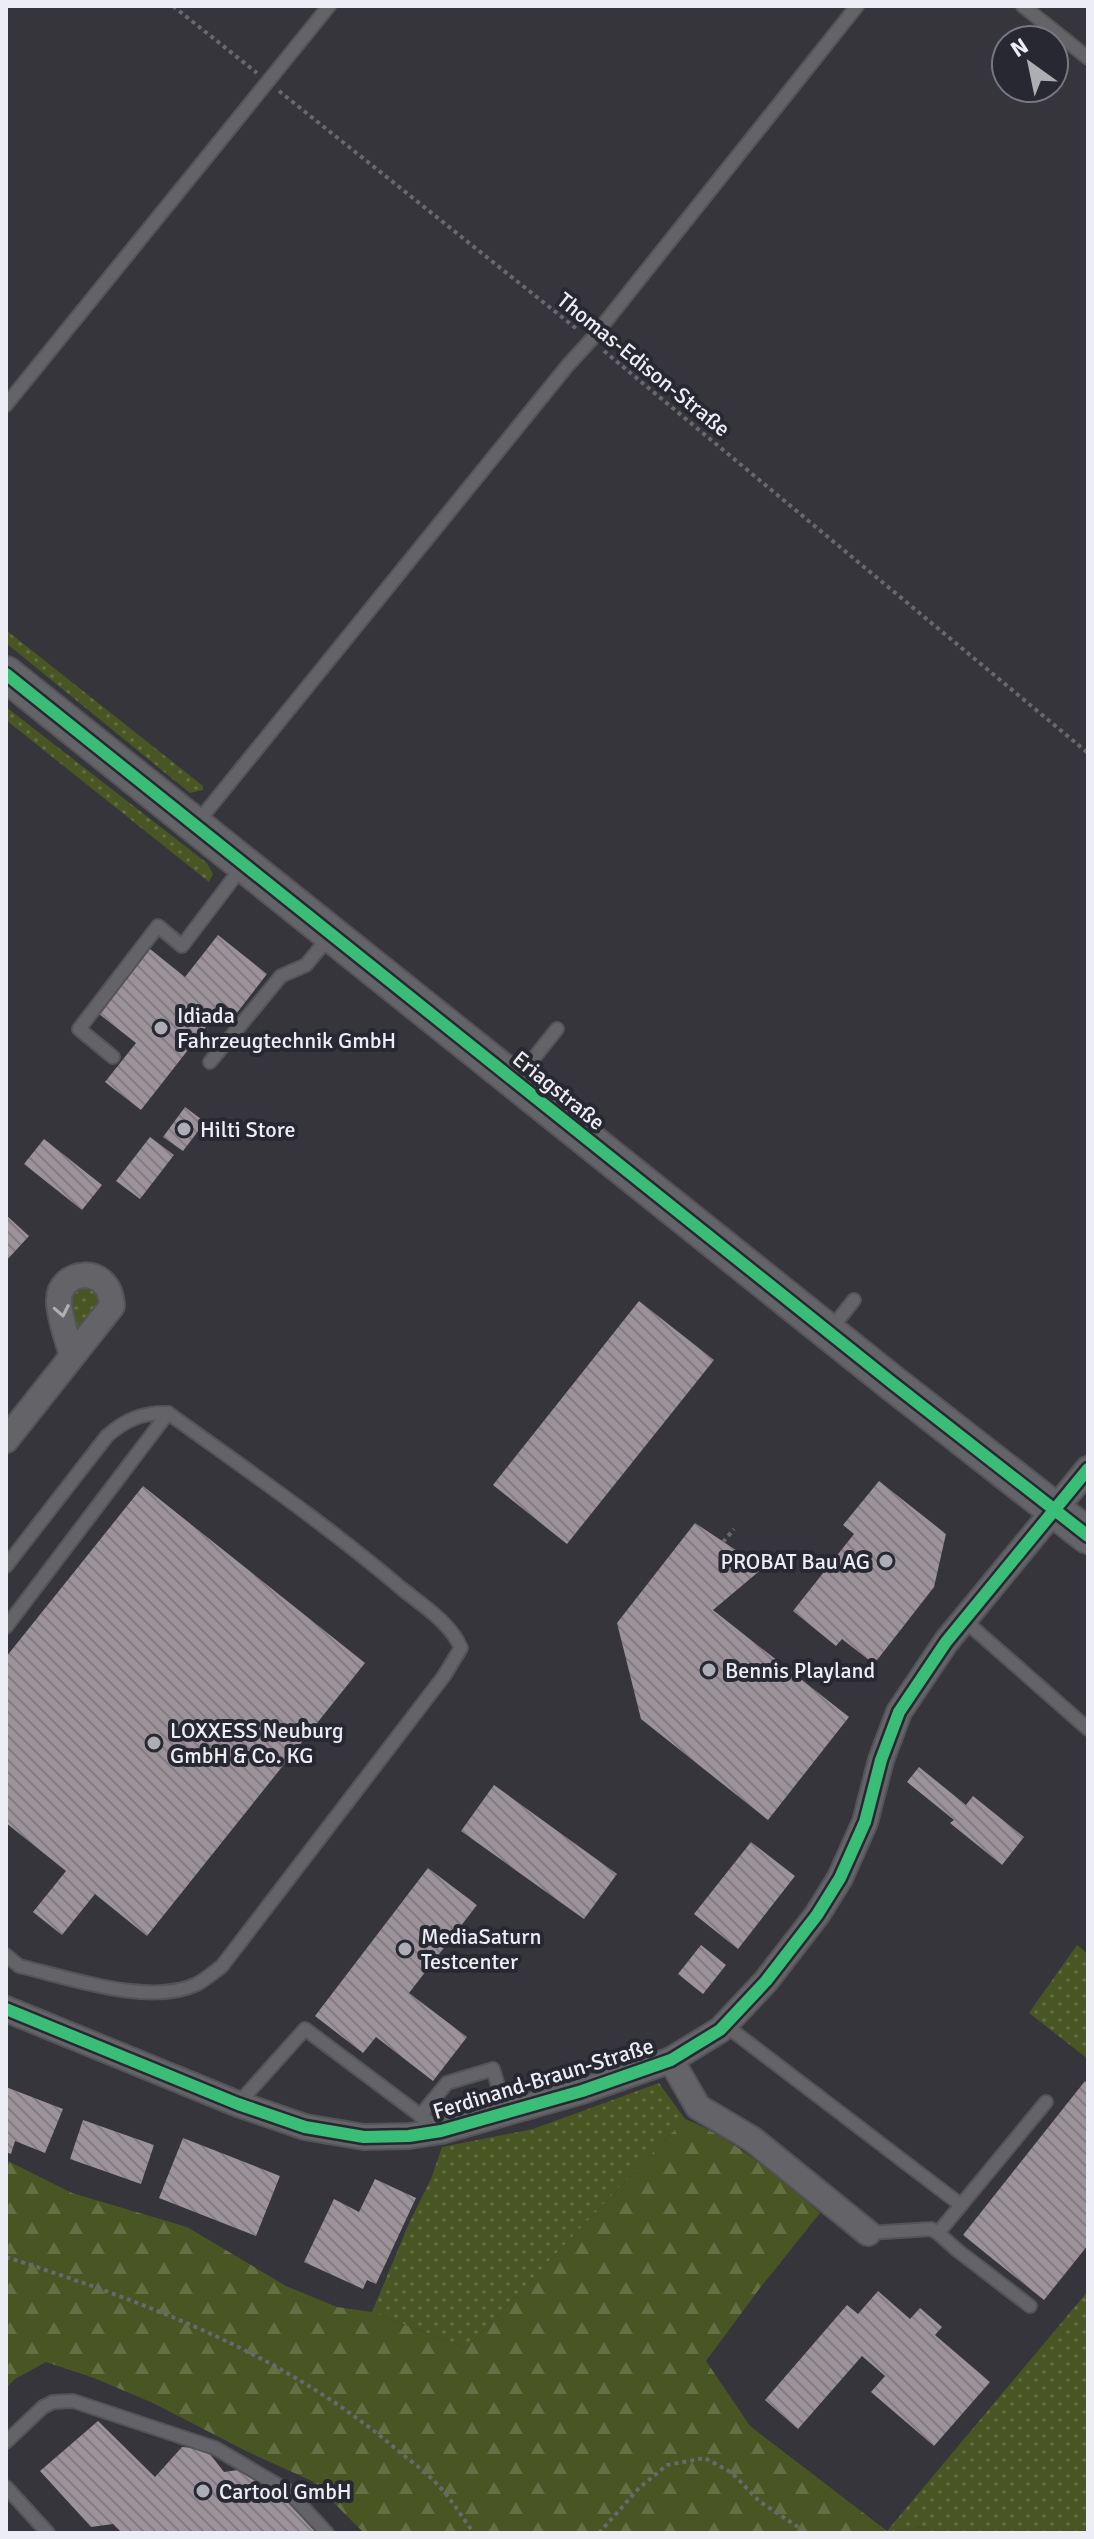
<svg xmlns="http://www.w3.org/2000/svg" width="1094" height="2539" font-family="Signika,sans-serif">
  <defs>
    <pattern id="grass-dots" width="8" height="8" patternUnits="userSpaceOnUse" patternTransform="scale(2)"><rect width="8" height="8" fill="#495623"/><path d="M2 2h.1M6 6h.1" fill="none" stroke="#646f44" stroke-width="1.8" stroke-linecap="round"/></pattern>
    <pattern id="forest-firs" width="22" height="20" patternUnits="userSpaceOnUse" patternTransform="scale(2)"><rect width="22" height="20" fill="#495623"/><path d="M5 1l3.5 6h-7zM16 11l3.5 6h-7z" fill="#646f44"/></pattern>
    <pattern id="building-back-hatch" width="6" height="6" patternUnits="userSpaceOnUse" patternTransform="scale(2)"><rect width="6" height="6" fill="#9b929a"/><path d="M-1 5l2 2M0 0l6 6M5-1l2 2" fill="none" stroke="#827c82"/></pattern>
  </defs>
  <rect width="100%" height="100%" fill="#35353b"/>
  <g fill="url(#grass-dots)">
    <path d="M 6,630 L 203,786 L 203,790 L 190,793 L 6,643 Z"/>
    <path d="M 6,707 L 207,863 L 213,874 L 209,882 L 6,720 Z"/>
    <path d="M 82,1288 L 95,1290 L 101,1301 L 79,1329 L 70,1310 L 71,1296 Z"/>
    <path d="M 1077,1945 L 1088,1954 L 1088,2059 L 1029,2013 Z"/>
    <path d="M 659,2083 L 685,2119 L 466,2348 L 372,2312 L 410,2221 L 431,2179 L 442,2147 L 533,2129 Z"/>
    <path d="M 1088,2291 L 1088,2533 L 932,2533 L 925,2527 L 887,2531 Z"/>
  </g>
  <path fill="url(#forest-firs)" d="M 685,2119 C 734,2138 781,2180 820,2213 L 760,2288 L 706,2361 L 750,2426 L 887,2531 L 925,2527 L 932,2533 L 364,2533 L 312,2481 L 246,2451 L 153,2403 L 94,2378 L 46,2362 L 15,2379 L 6,2388 L 6,2160 L 72,2193 L 187,2227 L 286,2286 L 337,2307 L 372,2312 L 466,2348 Z"/>
  <g fill="url(#building-back-hatch)">
    <path d="M 218,935 L 267,974 L 236,1014 L 224,1004 L 141,1110 L 105,1082 L 136,1043 L 99,1014 L 150,949 L 185,977 Z"/>
    <path d="M 185,1107 L 205,1122 L 183,1151 L 163,1137 Z"/>
    <path d="M 150,1137 L 174,1155 L 140,1199 L 116,1181 Z"/>
    <path d="M 44,1139 L 102,1185 L 82,1210 L 24,1164 Z"/>
    <path d="M 6,1215 L 29,1236 L 6,1261 Z"/>
    <path d="M 639,1301 L 714,1360 L 567,1544 L 493,1485 Z"/>
    <path d="M 879,1481 L 946,1534 L 934,1587 L 874,1664 L 842,1639 L 836,1646 L 793,1611 L 854,1534 L 843,1525 Z"/>
    <path d="M 143,1486 L 365,1663 L 147,1936 L 95,1894 L 62,1935 L 33,1912 L 66,1871 L 6,1823 L 6,1657 Z"/>
    <path d="M 695,1523 L 763,1568 L 713,1610 L 849,1717 L 768,1820 L 641,1719 L 617,1623 Z"/>
    <path d="M 919,1767 L 966,1805 L 973,1796 L 1024,1837 L 1002,1865 L 950,1823 L 954,1820 L 907,1782 Z"/>
    <path d="M 494,1785 L 617,1874 L 584,1919 L 461,1831 Z"/>
    <path d="M 751,1842 L 795,1876 L 738,1949 L 694,1914 Z"/>
    <path d="M 428,1868 L 477,1905 L 409,1993 L 467,2037 L 433,2081 L 376,2037 L 363,2053 L 315,2016 Z"/>
    <path d="M 701,1945 L 726,1965 L 703,1994 L 678,1974 Z"/>
    <path d="M 1085,2081 L 1088,2083 L 1088,2245 L 1044,2300 L 963,2235 Z"/>
    <path d="M 6,2087 L 63,2109 L 45,2153 L 15,2141 L 11,2154 L 6,2152 Z"/>
    <path d="M 83,2120 L 154,2145 L 141,2184 L 70,2159 Z"/>
    <path d="M 183,2138 L 280,2176 L 256,2236 L 159,2198 Z"/>
    <path d="M 375,2179 L 416,2198 L 376,2284 L 367,2280 L 363,2289 L 304,2262 L 334,2199 L 359,2212 Z"/>
    <path d="M 878,2291 L 910,2319 L 920,2308 L 942,2327 L 935,2335 L 990,2382 L 934,2446 L 871,2392 L 885,2376 L 862,2356 L 798,2429 L 765,2400 L 847,2305 L 858,2314 Z"/>
    <path d="M 98,2421 L 155,2477 L 182,2447 L 206,2449 L 224,2472 L 245,2469 L 266,2494 L 282,2489 L 324,2533 L 122,2533 L 113,2524 L 91,2527 L 40,2471 Z"/>
  </g>
  <g fill="none" stroke-linecap="round" stroke-linejoin="round">
    <defs>
      <g id="lane">
        <path d="M 1023,6 L 1088,58"/>
        <path d="M 6,405 L 329,6"/>
        <path d="M 197,823 L 568,365 L 591,340 L 857,6"/>
        <path d="M 113,1057 L 79,1029 L 158,926 L 182,946 L 242,867"/>
        <path d="M 210,1062 L 281,976 L 306,965 L 329,937"/>
        <path d="M 517,1079 L 557,1029"/>
        <path d="M 831,1329 L 854,1300"/>
        <path d="M 6,1566 L 107,1436 C 125,1420 143,1412 168,1413 C 247,1470 327,1525 401,1588 C 422,1605 450,1622 461,1648 L 444,1676 L 222,1966 C 214,1972 205,1980 197,1984 C 150,2007 67,1977 19,1966 L 6,1955"/>
        <path d="M 964,1620 L 1088,1729"/>
        <path d="M 6,1627 L 168,1413"/>
        <path d="M 725,2025 L 961,2205"/>
        <path d="M 238,2104 L 305,2029 L 440,2130"/>
        <path d="M 420,2116 L 447,2083 L 493,2069 L 506,2113"/>
        <path d="M 868,2233 L 931,2229 L 938,2233 L 1046,2102"/>
        <path d="M 938,2233 L 957,2250 L 1030,2306"/>
        <path d="M 6,2442 L 43,2407 L 53,2402 L 73,2401 L 215,2448 L 288,2491 L 327,2533"/>
        <path d="M 6,2487 L 48,2533"/>
      </g>
      <g id="street">
        <path d="M 6,1440 L 112,1306 C 110,1262 58,1270 59,1301 C 59,1318 68,1339 72,1356"/>
        <path d="M 6,2009 L 238,2104 L 305,2127 L 364,2137 L 409,2136 L 441,2131 L 582,2091 L 671,2060 L 720,2030 L 766,1981 L 817,1915 L 840,1878 L 865,1822 L 881,1760 L 899,1712 L 946,1642 L 1088,1469"/>
        <path d="M 671,2060 L 698,2107 L 752,2139 L 868,2233"/>
      </g>
      <path id="secondary" d="M 6,674 L 891,1382 L 1088,1536"/>
    </defs>
    <use href="#lane" stroke="#535358" stroke-width="16"/>
    <use href="#street" stroke="#535358" stroke-width="28"/>
    <use href="#secondary" stroke="#535358" stroke-width="38"/>
    <g stroke="#68686d" stroke-width="4" stroke-dasharray="4 4" stroke-linecap="butt">
      <path d="M 173,6 L 257,73"/>
      <path d="M 279,91 L 578,330"/>
      <path d="M 604,351 L 1088,753"/>
      <path d="M 723,1542 L 734,1529"/>
      <path d="M 6,2257 C 145,2302 283,2353 396,2449 C 408,2459 422,2469 433,2480 C 449,2495 461,2516 474,2533"/>
      <path d="M 599,2533 L 639,2488 L 667,2465 L 705,2458 L 732,2473 L 759,2501 L 807,2533"/>
    </g>
    <use href="#lane" stroke="#646468" stroke-width="12"/>
    <use href="#street" stroke="#646468" stroke-width="24"/>
    <use href="#secondary" stroke="#646468" stroke-width="34"/>
    <defs>
      <g id="cycleway">
        <path d="M 6,674 L 891,1382 L 1088,1536"/>
        <path d="M 6,2009 L 238,2104 L 305,2127 L 364,2137 L 409,2136 L 441,2131 L 582,2091 L 671,2060 L 720,2030 L 766,1981 L 817,1915 L 840,1878 L 865,1822 L 881,1760 L 899,1712 L 946,1642 L 1088,1469"/>
      </g>
    </defs>
    <use href="#cycleway" stroke="#282833" stroke-width="17"/>
    <use href="#cycleway" stroke="#3abd76" stroke-width="12"/>
  </g>
  <defs><path id="oneway-chevron" d="M-2-3.5L2.5 0L-2 3.5" fill="none" stroke-width="1.6" stroke-linecap="round" stroke-linejoin="round" transform="scale(2)"/></defs>
  <use stroke="#afafb6" href="#oneway-chevron" transform="translate(62 1311) rotate(79)"/>
  <g fill="#adadb4" stroke="#282833" stroke-width="3">
    <circle cx="161" cy="1028" r="8"/>
    <circle cx="184" cy="1129" r="8"/>
    <circle cx="886" cy="1561" r="8"/>
    <circle cx="709" cy="1670" r="8"/>
    <circle cx="154" cy="1743" r="8"/>
    <circle cx="405" cy="1949" r="8"/>
    <circle cx="203" cy="2491" r="8"/>
  </g>
  <g text-anchor="middle" stroke-width="8" stroke-linejoin="round" paint-order="stroke">
    <g font-size="22" fill="#ededf5" stroke="#282833">
      <text transform="translate(644 364) rotate(39)" y="8">Thomas-Edison-Straße</text>
      <text transform="translate(559 1090) rotate(39)" y="8">Eriagstraße</text>
      <text transform="translate(543 2078) rotate(-17)" y="8">Ferdinand-Braun-Straße</text>
    </g>
    <g font-size="22" fill="#ededf5" stroke="#282833" text-anchor="start">
      <text x="177" y="1023">Idiada<tspan x="177" dy="25">Fahrzeugtechnik GmbH</tspan></text>
      <text x="200" y="1137">Hilti Store</text>
      <text x="870" y="1569" text-anchor="end">PROBAT Bau AG</text>
      <text x="725" y="1678">Bennis Playland</text>
      <text x="170" y="1738">LOXXESS Neuburg<tspan x="170" dy="25">GmbH &amp; Co. KG</tspan></text>
      <text x="421" y="1944">MediaSaturn<tspan x="421" dy="25">Testcenter</tspan></text>
      <text x="219" y="2499">Cartool GmbH</text>
    </g>
  </g>
  <rect width="1094" height="2539" fill="none" stroke="#ededf5" stroke-width="16"/>
  <g transform="translate(1030 64) rotate(327)"><circle r="38" fill="#282833" stroke="#777781" stroke-width="2"/>
  <path d="M0-6L14 30L0 20L-14 30Z" fill="#adadb4"/>
  <text y="-12" font-size="22" font-weight="bold" text-anchor="middle" fill="#ededf5">N</text>
  </g>
</svg>
